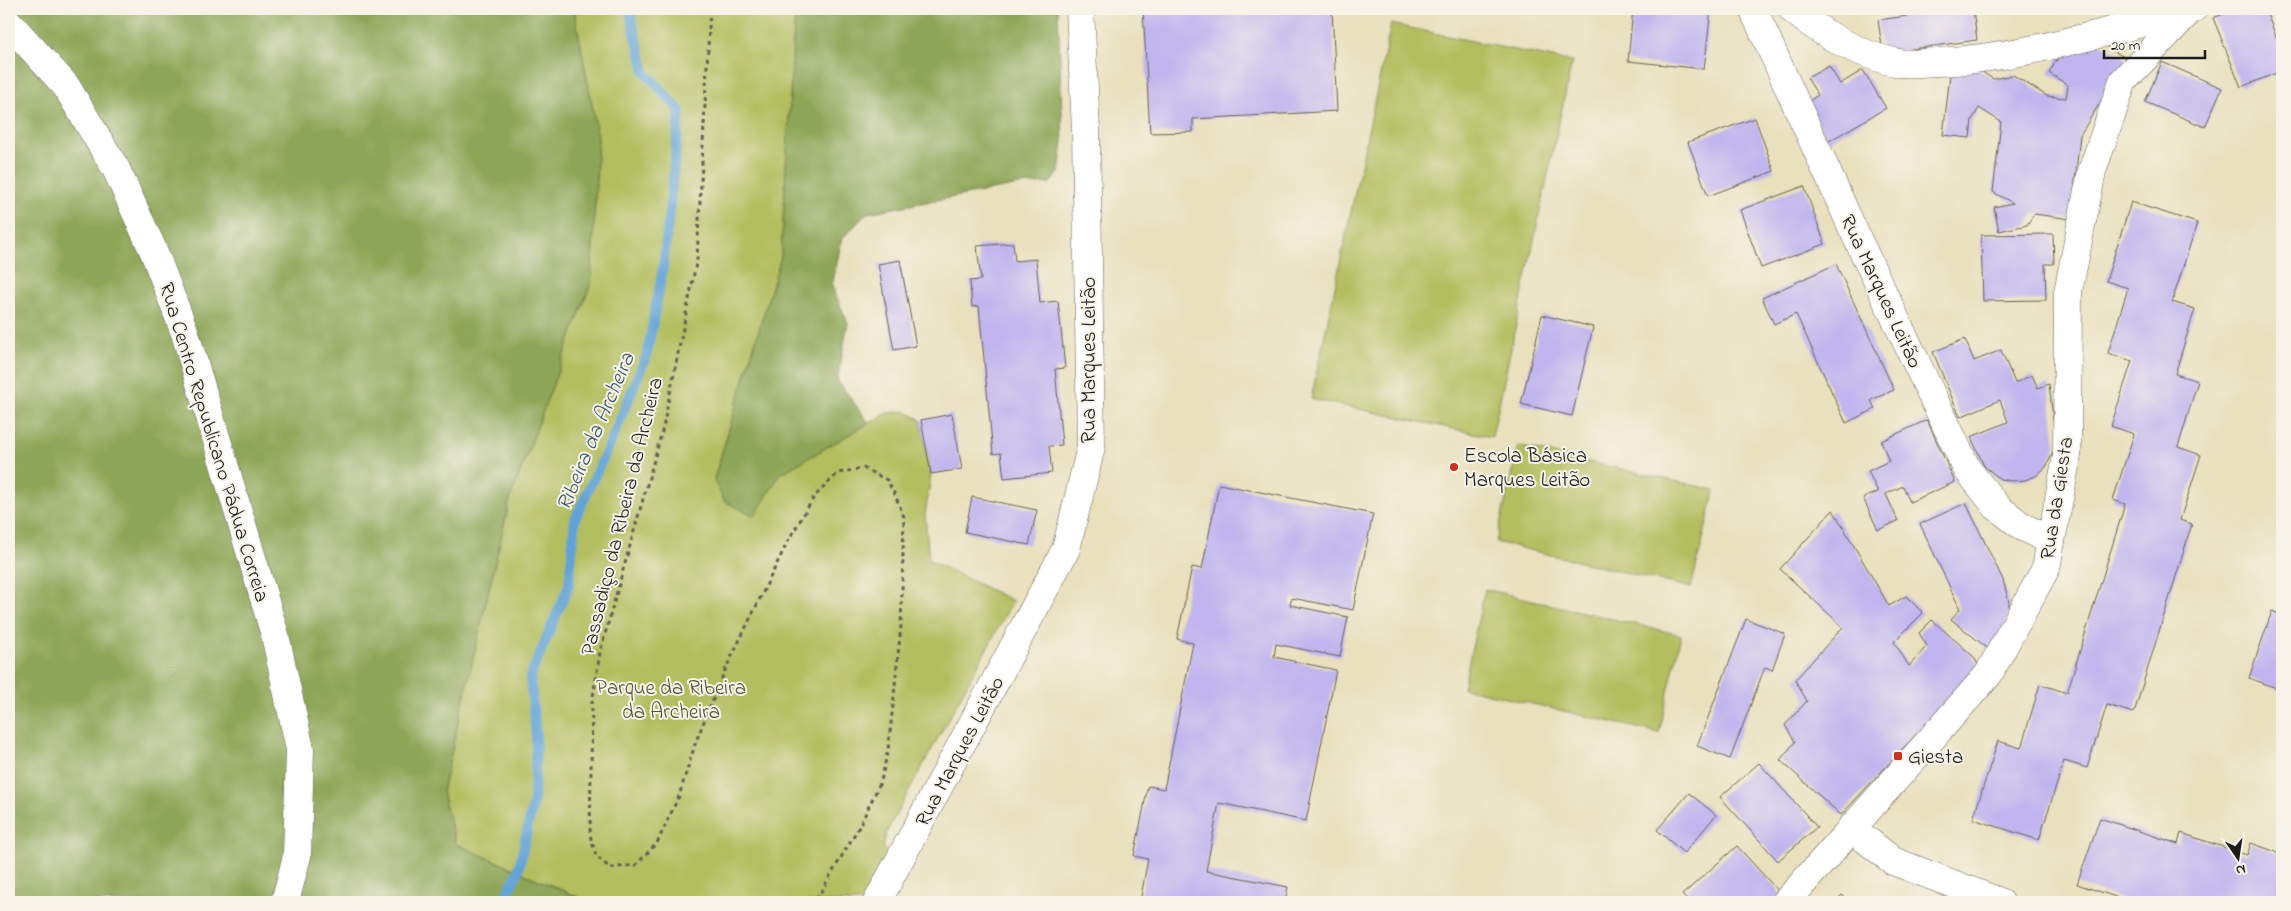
<svg xmlns="http://www.w3.org/2000/svg" width="2291" height="911" font-family="'Indie Flower',sans-serif">
  <rect width="100%" height="100%" fill="#f7f3e8"/>
  <filter id="ink" filterUnits="userSpaceOnUse"><feTurbulence type="fractalNoise" baseFrequency=".02" numOctaves="2"/><feDisplacementMap in="SourceGraphic" scale="10" xChannelSelector="R" yChannelSelector="G"/><feConvolveMatrix kernelMatrix="1 2 1 2 8 2 1 2 1" color-interpolation-filters="sRGB"/></filter>
  <filter id="wash" filterUnits="userSpaceOnUse"><feTurbulence type="fractalNoise" baseFrequency=".0096" numOctaves="4" result="noise"/><feDisplacementMap in="SourceGraphic" scale="20" xChannelSelector="R" yChannelSelector="G"/><feGaussianBlur stdDeviation="1.12" result="paint"/><feColorMatrix in="noise" values="0 0 0 0 0 0 0 0 0 0 0 0 0 0 0 0 0 1.4 0 .05"/><feComposite in="paint" operator="in"/></filter>
  <g filter="url(#wash)">
    <rect width="100%" height="100%" fill="#e9e0bd"/>
    <g fill="#b2be5f" stroke="#676d3e">
      <path d="M 574,9 L 795,9 L 781,257 L 714,479 L 755,515 L 780,474 L 887,413 L 905,411 L 921,420 L 931,474 L 925,515 L 929,560 L 1013,601 L 886,833 L 883,848 L 897,866 L 877,902 L 590,902 L 456,844 L 442,792 L 510,499 L 591,283 L 598,138 Z"/>
      <path d="M 1391,24 L 1572,62 L 1492,437 L 1311,399 Z"/>
      <path d="M 1518,446 L 1715,490 L 1691,588 L 1496,542 Z"/>
      <path d="M 1485,589 L 1681,635 L 1659,733 L 1463,688 Z"/>
    </g>
    <g fill="#8da556" stroke="#546039">
      <path d="M 9,9 L 574,9 L 598,138 L 591,283 L 510,499 L 442,792 L 456,844 L 584,900 L 584,902 L 9,902 Z"/>
      <path d="M 795,9 L 1058,9 L 1063,142 L 1059,173 L 1050,183 L 1019,185 L 867,213 L 842,239 L 832,286 L 848,323 L 837,380 L 869,423 L 780,474 L 755,516 L 724,501 L 714,479 L 781,257 Z"/>
    </g>
    <g fill="none" stroke-linecap="round" stroke-linejoin="round">
      <path stroke="#60a3d4" stroke-width="10" d="M 503,902 L 518,872 L 534,799 L 536,736 L 530,677 L 569,585 L 575,519 L 612,439 L 647,354 L 663,268 L 680,111 L 645,72 L 629,9"/>
    </g>
    <g id="blocks">
      <g fill="#c0b5ee">
        <path d="M 1143,9 L 1332,9 L 1337,111 L 1193,119 L 1193,132 L 1150,133 Z"/>
        <path d="M 1633,9 L 1711,9 L 1704,69 L 1628,61 Z"/>
        <path d="M 1906,9 L 1973,9 L 1977,40 L 1883,53 L 1878,20 L 1907,16 Z"/>
        <path d="M 2236,9 L 2265,9 L 2282,51 L 2282,71 L 2241,87 L 2213,18 Z"/>
        <path d="M 2102,44 L 2127,59 L 2080,135 L 2071,219 L 2034,214 L 2027,225 L 1999,231 L 1994,207 L 2013,203 L 1993,192 L 2001,122 L 1979,108 L 1972,120 L 1970,138 L 1943,135 L 1951,66 L 1978,69 L 1993,79 L 2013,75 L 2047,96 L 2066,98 L 2068,85 L 2049,73 L 2065,46 Z"/>
        <path d="M 2162,62 L 2222,88 L 2205,127 L 2145,102 Z"/>
        <path d="M 1829,66 L 1840,84 L 1863,70 L 1886,108 L 1829,141 L 1806,103 L 1818,95 L 1807,78 Z"/>
        <path d="M 1755,118 L 1774,171 L 1708,196 L 1688,142 Z"/>
        <path d="M 1804,186 L 1825,244 L 1761,268 L 1740,210 Z"/>
        <path d="M 2131,202 L 2197,223 L 2172,302 L 2195,309 L 2175,374 L 2198,381 L 2178,447 L 2201,455 L 2180,520 L 2192,524 L 2134,713 L 2107,705 L 2087,768 L 2064,761 L 2039,840 L 1973,819 L 1998,741 L 2021,748 L 2040,684 L 2067,693 L 2125,504 L 2113,500 L 2134,434 L 2111,426 L 2132,361 L 2108,353 L 2128,288 L 2106,281 Z"/>
        <path d="M 2053,234 L 2054,264 L 2045,264 L 2046,300 L 1983,301 L 1981,235 Z"/>
        <path d="M 1013,243 L 1015,261 L 1036,259 L 1040,303 L 1058,301 L 1065,368 L 1055,369 L 1062,445 L 1049,446 L 1052,473 L 1004,478 L 1001,453 L 993,454 L 979,306 L 972,307 L 970,281 L 981,280 L 977,246 Z"/>
        <path d="M 900,260 L 916,346 L 894,350 L 878,264 Z"/>
        <path d="M 1836,264 L 1894,390 L 1871,400 L 1875,409 L 1846,423 L 1796,314 L 1774,324 L 1762,298 Z"/>
        <path d="M 1542,315 L 1593,327 L 1572,416 L 1521,404 Z"/>
        <path d="M 1965,339 L 1974,361 L 2001,350 L 2015,383 L 2032,375 L 2038,388 L 2049,384 L 2056,446 L 2046,467 L 2036,476 L 2025,480 L 2012,481 L 2000,479 L 1984,466 L 1971,437 L 2008,422 L 2000,400 L 1960,417 L 1933,352 Z"/>
        <path d="M 952,414 L 962,469 L 931,474 L 921,420 Z"/>
        <path d="M 1927,420 L 1955,482 L 1910,502 L 1903,486 L 1886,494 L 1898,521 L 1878,530 L 1863,498 L 1878,492 L 1868,471 L 1889,461 L 1881,441 Z"/>
        <path d="M 1219,484 L 1373,514 L 1353,610 L 1292,598 L 1290,605 L 1348,617 L 1340,657 L 1276,644 L 1274,657 L 1336,670 L 1306,821 L 1219,803 L 1206,871 L 1288,887 L 1285,902 L 1140,902 L 1148,859 L 1134,856 L 1148,786 L 1164,789 L 1193,643 L 1177,639 L 1192,567 L 1202,569 Z"/>
        <path d="M 972,497 L 1037,510 L 1029,545 L 965,532 Z"/>
        <path d="M 1966,503 L 2003,580 L 2009,602 L 2007,623 L 1995,642 L 1987,648 L 1951,619 L 1960,609 L 1920,524 Z"/>
        <path d="M 1833,510 L 1889,606 L 1906,596 L 1923,613 L 1894,642 L 1909,666 L 1927,646 L 1919,633 L 1932,620 L 1974,657 L 1979,667 L 1841,815 L 1780,760 L 1795,742 L 1785,725 L 1807,701 L 1795,680 L 1843,627 L 1780,569 Z"/>
        <path d="M 2272,611 L 2282,615 L 2282,690 L 2249,678 Z"/>
        <path d="M 1746,619 L 1785,634 L 1772,670 L 1765,667 L 1730,759 L 1697,746 Z"/>
        <path d="M 1759,763 L 1817,827 L 1778,861 L 1720,797 Z"/>
        <path d="M 1689,793 L 1716,815 L 1684,853 L 1657,830 Z"/>
        <path d="M 2100,818 L 2178,844 L 2181,833 L 2247,855 L 2251,843 L 2282,854 L 2282,902 L 2131,902 L 2077,884 Z"/>
        <path d="M 1737,846 L 1781,894 L 1772,902 L 1689,902 L 1682,895 Z"/>
        <path d="M 1842,895 L 1850,902 L 1835,902 Z"/>
      </g>
    </g>
  </g>
  <g filter="url(#ink)">
    <use href="#blocks" fill-opacity="0" stroke="#646154" stroke-width="1"/>
    <g fill="none" stroke-linecap="round" stroke-linejoin="round">
      <defs>
        <g id="minor">
          <path d="M 1753,9 L 1857,238 L 1967,469 L 1997,507 L 2023,527 L 2051,541"/>
          <path d="M 1792,9 C 1820,33 1863,57 1899,63 C 1911,65 1925,62 1937,62 C 2022,58 2107,31 2189,11"/>
          <path d="M 9,23 L 66,86 L 116,169 L 154,252 L 185,333 L 275,635 L 300,749 L 297,856 L 285,902"/>
          <path d="M 1851,828 L 1893,861 L 2000,902"/>
          <path d="M 877,902 L 1066,549 L 1091,447 L 1086,130 L 1080,9"/>
        </g>
        <path id="tertiary" d="M 1786,902 L 1988,675 L 2046,568 L 2067,456 L 2068,292 L 2092,171 L 2123,81 L 2189,11 L 2193,9"/>
      </defs>
      <use href="#minor" stroke="#646154" stroke-width="29"/>
      <use href="#tertiary" stroke="#646154" stroke-width="29"/>
      <path stroke="#646154" stroke-width="3" stroke-dasharray="4 4" stroke-linecap="butt" d="M 710,9 L 697,259 L 663,428 L 600,652 L 592,703 L 590,835 L 596,856 L 610,868 L 636,865 L 657,843 L 679,796 L 696,741 L 726,668 L 788,541 L 814,497 L 838,473 L 863,468 L 887,480 L 896,497 L 904,517 L 901,626 L 893,705 L 888,750 L 881,781 L 860,825 L 815,902"/>
      <use href="#minor" stroke="#fff" stroke-width="28"/>
      <use href="#tertiary" stroke="#fff" stroke-width="28"/>
    </g>
  </g>
  <g fill="#c8321e" stroke="#f7f3e8" stroke-width="2">
    <circle cx="1454" cy="467" r="5"/>
    <rect x="1893" y="751" width="10" height="10" rx="2.5"/>
  </g>
  <g text-anchor="middle" stroke-width="4" stroke-linejoin="round" paint-order="stroke">
    <g font-size="21" fill="#1c1c1c" stroke="#f7f3e8">
      <text transform="translate(1882 291) rotate(65)" y="7">Rua Marques Leitão</text>
      <text transform="translate(1088 360) rotate(-90)" y="7">Rua Marques Leitão</text>
      <text transform="translate(215 442) rotate(73)" y="7">Rua Centro Republicano Pádua Correia</text>
      <text transform="translate(2056 498) rotate(-81)" y="7">Rua da Giesta</text>
      <text transform="translate(621 516) rotate(-76)" y="7">Passadiço da Ribeira da Archeira</text>
      <text transform="translate(959 751) rotate(-62)" y="7">Rua Marques Leitão</text>
    </g>
    <g font-size="21" fill="#1c1c1c" stroke="#f7f3e8" text-anchor="start">
      <text x="1464" y="462">Escola Básica<tspan x="1464" dy="24">Marques Leitão</tspan></text>
      <text x="1908" y="763">Giesta</text>
    </g>
    <g font-size="21" fill="#505533" stroke="#f7f3e8">
      <text x="671" y="694">Parque da Ribeira<tspan x="671" dy="24">da Archeira</tspan></text>
    </g>
    <g font-size="22" font-style="italic" fill="#3b596f" stroke="#f7f3e8">
      <text transform="translate(594 431) rotate(-67)" y="8">Ribeira da Archeira</text>
    </g>
  </g>
  <rect width="2291" height="911" fill="none" stroke="#f7f3e8" stroke-width="30"/>
  <g transform="translate(2238 858) rotate(167)" stroke="#f7f3e8" stroke-width="4" paint-order="stroke">
  <path d="M0-4L9 19L0 12L-9 19Z" fill="#1c1c1c"/>
  <text y="-8" font-size="14" font-weight="bold" text-anchor="middle" fill="#1c1c1c">N</text>
  </g>
  <path d="M2104 50v8h101v-8" fill="none" stroke="#1c1c1c" stroke-width="2.5"/>
  <text x="2111" y="50" font-size="15" fill="#1c1c1c" stroke="#f7f3e8" stroke-width="4" paint-order="stroke">20 m</text>
</svg>
